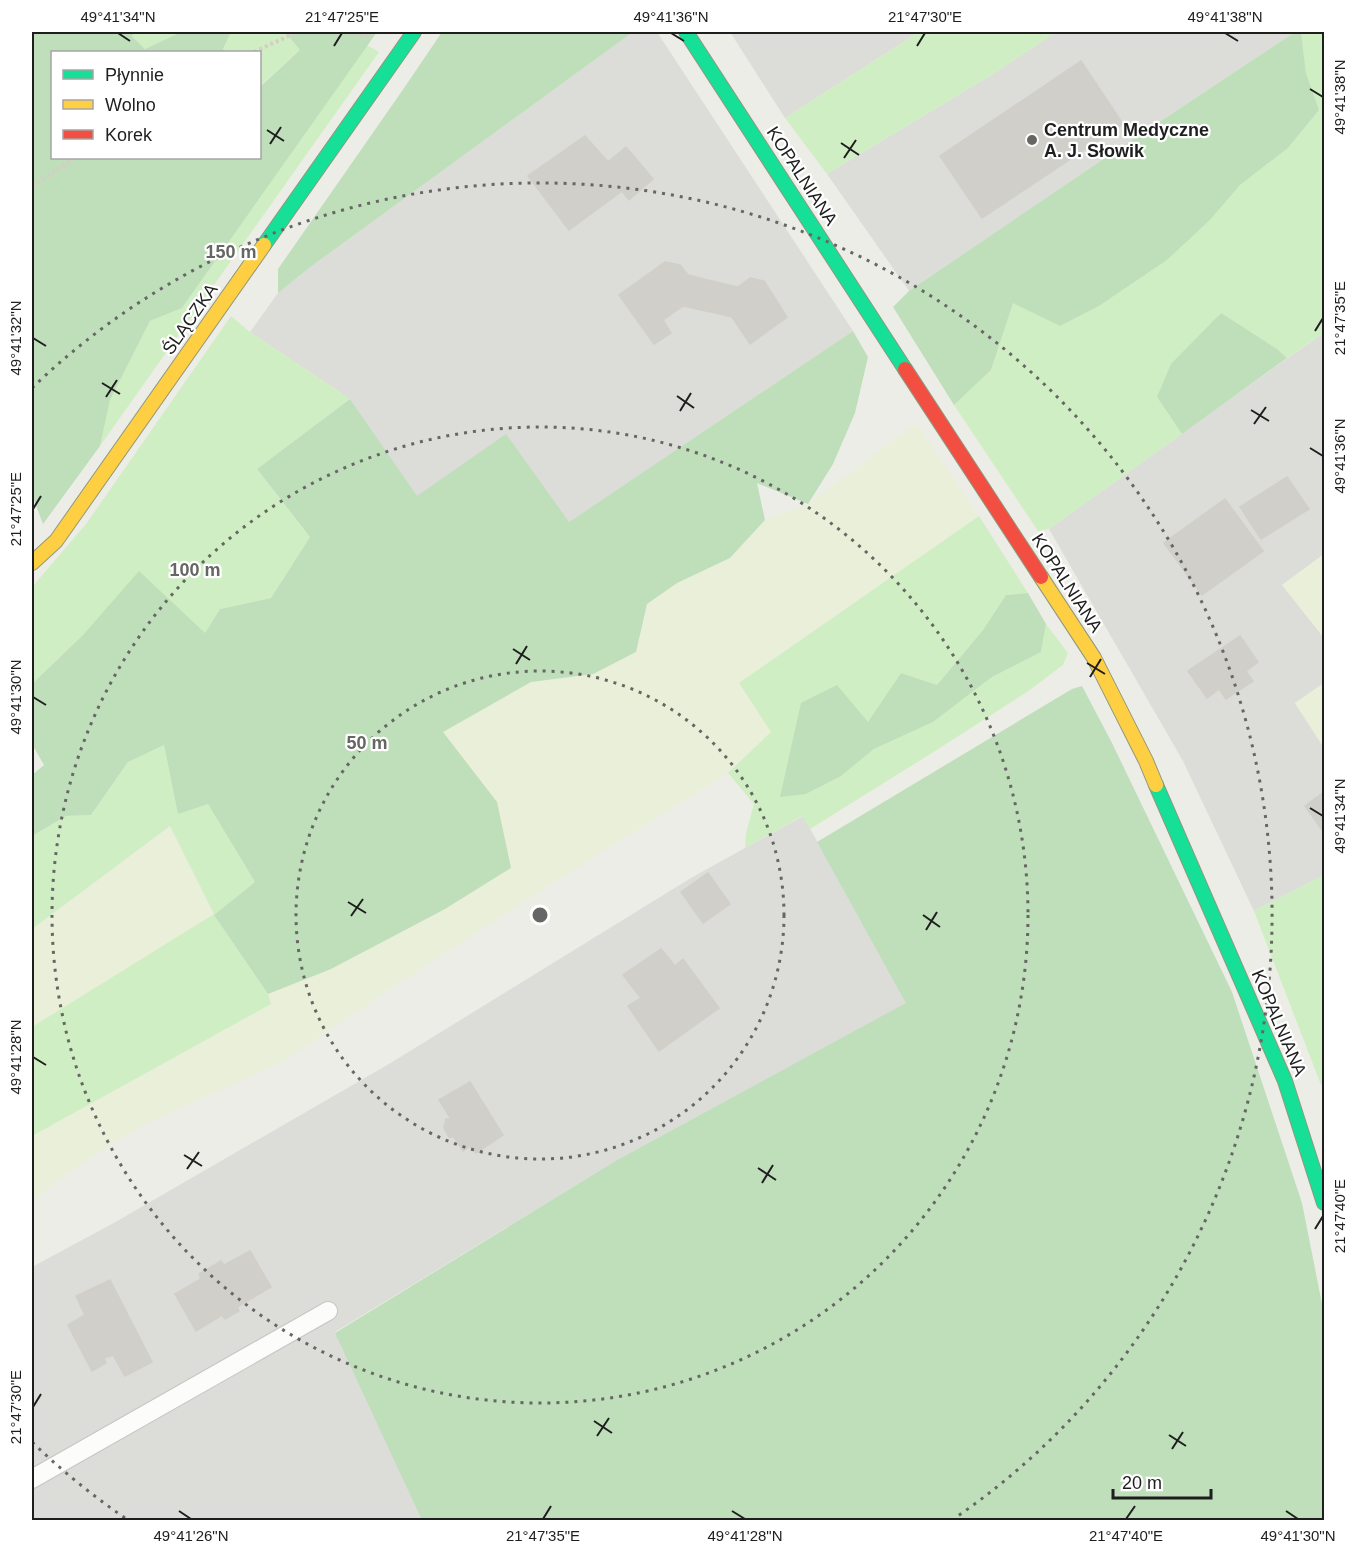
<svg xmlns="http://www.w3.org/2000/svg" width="1356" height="1552" viewBox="0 0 1356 1552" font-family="Arial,sans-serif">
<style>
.residential{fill:#dcdcd8}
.farmland{fill:#e9efd9}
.grass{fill:#d0eec3}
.forest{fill:#bfdeba}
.building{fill:#d0cfca;stroke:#d0cfc8;stroke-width:1.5}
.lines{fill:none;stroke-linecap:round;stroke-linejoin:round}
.lane-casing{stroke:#c5c5c3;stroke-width:20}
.fast-casing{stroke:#90987e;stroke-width:16}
.slow-casing{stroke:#90987e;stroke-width:16}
.jam-casing{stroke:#90987e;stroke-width:16}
.path{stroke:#d7ccc7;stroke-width:4;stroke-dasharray:3 3;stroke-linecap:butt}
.lane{stroke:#fcfcfb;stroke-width:18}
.fast{stroke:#16e098;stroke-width:14}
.slow{stroke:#ffcf43;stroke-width:14}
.jam{stroke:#f24e42;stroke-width:14}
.ticks{fill:none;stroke:#1e1e1e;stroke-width:2}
.ring{fill:none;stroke:#666664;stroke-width:3;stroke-dasharray:3 6}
.poi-dot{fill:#666664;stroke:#fff;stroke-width:2}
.labels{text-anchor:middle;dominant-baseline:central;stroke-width:4.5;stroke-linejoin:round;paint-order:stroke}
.poi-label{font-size:18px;font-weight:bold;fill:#1e1e1e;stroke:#fff;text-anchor:start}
.street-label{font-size:18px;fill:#1e1e1e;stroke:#fff}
.centre{fill:#666664;stroke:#fff;stroke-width:3}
.ring-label{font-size:18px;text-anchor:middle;font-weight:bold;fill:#666664;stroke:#fff;stroke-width:4.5;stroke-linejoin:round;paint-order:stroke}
.neatline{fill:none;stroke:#1e1e1e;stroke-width:2}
.ticks-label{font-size:15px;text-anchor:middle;fill:#1e1e1e}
</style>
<rect width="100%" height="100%" fill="#edede7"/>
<!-- residential -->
<g class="residential">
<polygon points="633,32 657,32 853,331 569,522 417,497 350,399 250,332 278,293 309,268"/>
<polygon points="730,32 919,32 785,118"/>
<polygon points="1056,32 1295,32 1099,162 909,291 827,174 993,74"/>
<polygon points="1324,333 1324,554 1282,585 1324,638 1324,683 1295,703 1324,748 1324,875 1254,911 1183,761 1049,529 1292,355"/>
<polygon points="803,816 907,1003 617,1160 335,1332 423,1520 32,1520 32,1267 112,1224 389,1064 691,878"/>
</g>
<!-- farmland -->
<g class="farmland">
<polygon points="916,424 979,516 739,683 772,732 728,773 565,875 423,967 280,1063 143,1125 68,1172 32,1202 32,1136 271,1004 268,994 331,969 445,909 457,752 443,732 531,682 593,674 636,652 647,604 677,583 730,558 765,520 808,504"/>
<polygon points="1324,554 1324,638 1282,585"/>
<polygon points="1324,683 1324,748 1295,703"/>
<polygon points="170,826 214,915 32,1027 32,929"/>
</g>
<!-- grass -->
<g class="grass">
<polygon points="134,32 181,32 145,49 131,35"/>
<polygon points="231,32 285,32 300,50 261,85 260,83 260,52 226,52 223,50"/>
<polygon points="919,32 1056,32 993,74 827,174 785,118"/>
<polygon points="1301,32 1320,32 1324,37 1324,333 1287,358 1277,349 1220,313 1157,397 1182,434 1049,529 1038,531 954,405 991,370 1013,302 1060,326 1099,306 1167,260 1210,220 1240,185 1288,148 1319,110 1306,73"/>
<polygon points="367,45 379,52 100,446 110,400 150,321 182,308"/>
<polygon points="231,316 250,332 350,399 257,469 310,537 271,598 220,609 205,633 84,634 32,684 32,587 86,524"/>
<polygon points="979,516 1028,593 1006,595 983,630 937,685 901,673 868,723 837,686 806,794 841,776 874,749 933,722 992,677 1041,652 1046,624 1068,653 1063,665 1027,692 932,753 810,829 802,816 745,848 746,833 754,804 728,773 771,732 739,683"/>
<polygon points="164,745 178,813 208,804 255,882 214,915 268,994 271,1004 32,1136 32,1027 214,914 170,826 32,929 32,836 66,816 91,815 128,762"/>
<polygon points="1324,875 1324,1082 1321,1085 1254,911"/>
</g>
<!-- forest -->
<g class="forest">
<polygon points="32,32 134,32 132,36 145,49 181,32 231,32 223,49 226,52 52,52 52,158 260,158 260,83 262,85 300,50 285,32 377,32 182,308 150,321 110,400 100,446 43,524 32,495"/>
<polygon points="442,32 633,32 309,268 278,293 278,269 402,91"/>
<polygon points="1295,32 1301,32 1306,73 1319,110 1288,148 1240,185 1210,220 1167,260 1099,306 1060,326 1013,303 991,370 954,405 893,307 909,291 1099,162"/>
<polygon points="1221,313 1277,349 1287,358 1182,434 1157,397 1171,364"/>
<polygon points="853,331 868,357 855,413 833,464 808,504 757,483 765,520 730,558 677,583 647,604 636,652 593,674 531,682 443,732 497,802 511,868 445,909 331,969 268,994 214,915 255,882 208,804 178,814 164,745 128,762 91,815 66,816 32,836 32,775 44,765 32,744 32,684 84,634 139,571 205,633 220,609 271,598 310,537 257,469 350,399 417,496 506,434 569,522"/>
<polygon points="1028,593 1046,624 1041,652 992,677 933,722 874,749 841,776 806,794 780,797 801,703 837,685 868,722 901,673 937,685 983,630 1006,595"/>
<polygon points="1082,686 1112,743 1232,992 1302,1203 1324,1314 1324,1520 422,1520 335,1333 617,1160 906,1003 817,842 1072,689"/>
</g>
<!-- building -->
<g class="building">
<polygon points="1081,61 1123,124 982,218 940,156"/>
<polygon points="585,136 608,162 626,147 653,179 629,200 622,191 569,230 528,176"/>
<polygon points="665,262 680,265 688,275 720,283 716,313 683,306 663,320 671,333 654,344 619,295"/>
<polygon points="750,278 764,281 787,317 750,344 732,317 716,313 720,283 738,287"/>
<polygon points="1287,477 1309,509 1261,539 1240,507"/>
<polygon points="1225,499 1263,551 1202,595 1164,543"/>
<polygon points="1240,636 1258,662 1246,671 1253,681 1226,699 1219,689 1207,698 1188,671"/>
<polygon points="1324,792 1324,833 1305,806"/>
<polygon points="708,873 730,904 703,923 681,892"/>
<polygon points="661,949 675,966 683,959 719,1008 659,1051 628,1006 641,998 623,975"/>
<polygon points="470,1082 503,1135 476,1153 470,1146 463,1151 454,1137 449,1137 444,1128 446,1119 451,1119 439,1100"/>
<polygon points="250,1251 271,1287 237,1307 239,1311 225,1319 222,1315 196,1331 175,1294 201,1279 199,1274 221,1261 224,1265"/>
<polygon points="110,1280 152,1362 125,1376 113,1355 104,1358 106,1363 92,1371 68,1325 85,1315 76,1296"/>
</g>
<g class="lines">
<!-- lane casing -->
<g class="lane-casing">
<polyline id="lane" points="32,1479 328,1311"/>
</g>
<!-- fast casing -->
<g class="fast-casing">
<g id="fast">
<polyline points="686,32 905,369"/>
<polyline points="264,245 414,32"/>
<polyline points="1156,785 1285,1081 1324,1203"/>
</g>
</g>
<!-- slow casing -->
<g class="slow-casing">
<g id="slow">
<polyline points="32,563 56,541 264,245"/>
<polyline points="1041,577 1094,658 1146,761 1156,785"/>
</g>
</g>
<!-- jam casing -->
<g class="jam-casing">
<polyline id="jam" points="905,369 1041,577"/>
</g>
<!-- path -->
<g class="path">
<polyline points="348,32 371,37"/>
<polyline points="254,52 297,32"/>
<polyline points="32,186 75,158"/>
</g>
<!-- lane -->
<use href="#lane" class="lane"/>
<!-- fast -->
<use href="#fast" class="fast"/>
<!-- slow -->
<use href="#slow" class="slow"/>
<!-- jam -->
<use href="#jam" class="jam"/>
</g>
<!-- ticks -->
<path class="ticks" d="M118 33 130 41M671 33 684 41M1225 33 1238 41M334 46 342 33M917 46 925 33M1310 89 1323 97M267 130 284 141M841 143 859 155M270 144 281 127M844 158 856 140M1315 331 1323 318M33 338 46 346M102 383 120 394M677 396 694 408M106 397 117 380M1251 410 1269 421M680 411 691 393M1254 424 1266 407M1310 448 1323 456M33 509 41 496M513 649 530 660M1087 663 1105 674M516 664 527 646M1090 677 1101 659M33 697 46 705M1310 808 1323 816M348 902 366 913M923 915 940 927M351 916 363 899M926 930 937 912M33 1057 46 1065M184 1155 202 1166M758 1168 776 1180M187 1169 199 1152M762 1183 773 1165M1315 1229 1323 1216M33 1407 41 1394M594 1421 612 1433M1169 1435 1186 1446M597 1436 609 1418M1172 1449 1183 1432M179 1511 191 1519M732 1511 745 1519M1286 1511 1298 1519M543 1519 551 1506M1126 1519 1135 1506"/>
<!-- distance rings -->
<g class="ring">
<circle cx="540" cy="915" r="244"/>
<circle cx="540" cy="915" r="488"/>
<path d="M125 1518A732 732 0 0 1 32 1442M32 388A732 732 0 1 1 955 1518"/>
</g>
<!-- markers -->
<circle class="poi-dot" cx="1032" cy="140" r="6"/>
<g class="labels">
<!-- poi labels -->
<g class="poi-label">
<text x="1044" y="130">Centrum Medyczne<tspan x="1044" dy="21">A. J. Słowik</tspan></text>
</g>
<!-- street labels -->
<g class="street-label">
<text transform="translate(802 176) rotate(57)">KOPALNIANA</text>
<text transform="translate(190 319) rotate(-55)">ŚLĄCZKA</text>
<text transform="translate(1067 583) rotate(57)">KOPALNIANA</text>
<text transform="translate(1279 1023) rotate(67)">KOPALNIANA</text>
</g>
</g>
<circle cx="540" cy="915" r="9" class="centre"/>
<g class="ring-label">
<text x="231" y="258">150 m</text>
<text x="195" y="576">100 m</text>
<text x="367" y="749">50 m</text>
</g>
<!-- border -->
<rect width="1356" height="1552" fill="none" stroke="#ffffff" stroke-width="66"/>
<!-- legend -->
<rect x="51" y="51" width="210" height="108" fill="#ffffff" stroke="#a5a5a5" stroke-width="1.5"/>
<rect x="63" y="70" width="30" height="9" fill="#16e098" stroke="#a5a5a5" stroke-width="1.5"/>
<text x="105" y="81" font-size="18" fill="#1e1e1e">Płynnie</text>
<rect x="63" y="100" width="30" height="9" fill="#ffcf43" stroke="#a5a5a5" stroke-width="1.5"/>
<text x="105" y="111" font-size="18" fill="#1e1e1e">Wolno</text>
<rect x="63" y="130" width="30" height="9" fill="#f24e42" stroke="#a5a5a5" stroke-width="1.5"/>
<text x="105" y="141" font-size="18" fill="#1e1e1e">Korek</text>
<!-- scale -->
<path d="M1113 1489v9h98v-9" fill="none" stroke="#1e1e1e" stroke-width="3"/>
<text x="1122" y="1489" font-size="18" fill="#1e1e1e" stroke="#ffffff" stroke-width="4.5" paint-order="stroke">20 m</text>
<rect x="33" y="33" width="1290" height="1486" class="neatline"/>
<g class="ticks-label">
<text x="118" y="22">49°41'34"N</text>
<text x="342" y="22">21°47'25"E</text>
<text x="671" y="22">49°41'36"N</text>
<text x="925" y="22">21°47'30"E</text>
<text x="1225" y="22">49°41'38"N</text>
<text transform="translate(1340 97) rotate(-90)" y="5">49°41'38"N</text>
<text transform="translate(1340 318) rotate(-90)" y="5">21°47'35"E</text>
<text transform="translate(16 338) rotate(-90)" y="5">49°41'32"N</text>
<text transform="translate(1340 456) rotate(-90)" y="5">49°41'36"N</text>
<text transform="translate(16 509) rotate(-90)" y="5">21°47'25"E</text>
<text transform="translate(16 697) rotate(-90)" y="5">49°41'30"N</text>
<text transform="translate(1340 816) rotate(-90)" y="5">49°41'34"N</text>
<text transform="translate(16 1057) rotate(-90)" y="5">49°41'28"N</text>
<text transform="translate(1340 1216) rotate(-90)" y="5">21°47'40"E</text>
<text transform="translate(16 1407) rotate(-90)" y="5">21°47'30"E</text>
<text x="191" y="1541">49°41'26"N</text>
<text x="543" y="1541">21°47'35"E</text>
<text x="745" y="1541">49°41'28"N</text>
<text x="1126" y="1541">21°47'40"E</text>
<text x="1298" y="1541">49°41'30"N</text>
</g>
</svg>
